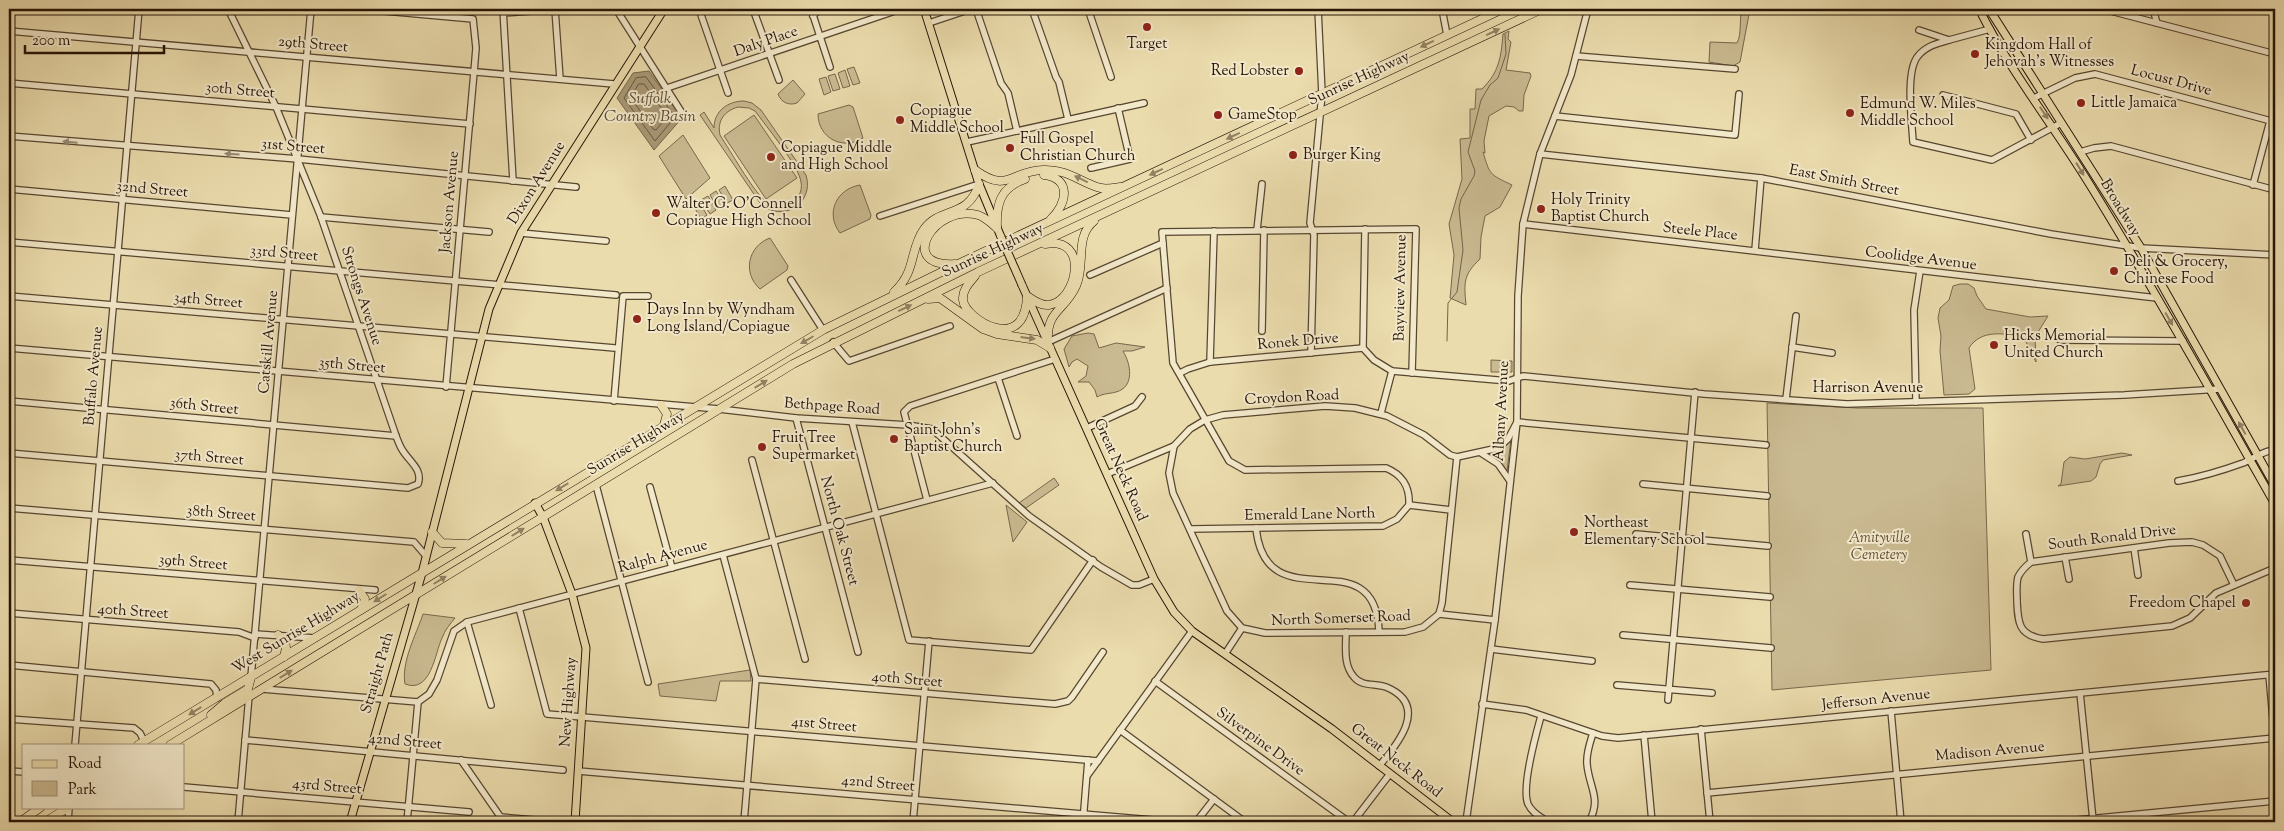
<svg xmlns="http://www.w3.org/2000/svg" width="2284" height="831" viewBox="0 0 2284 831" font-family="'Sorts Mill Goudy',serif">
<style>
.green{fill:#caba91;stroke:#78674c;fill-rule:evenodd}
.water{fill:#a89875;stroke:#746349}
.lines{fill:none;stroke-linecap:round;stroke-linejoin:round}
.shore{stroke:#67563e;stroke-width:1}
.stream{stroke:#746349;stroke-width:1}
.minor-casing{stroke:#574630;stroke-width:8}
.major-casing{stroke:#261407;stroke-width:9}
.highway-casing{stroke:#261407;stroke-width:9}
.minor{stroke:#f2e8ca;stroke-width:5.5}
.major{stroke:#ebdcad;stroke-width:7}
.highway{stroke:#ebdcad;stroke-width:8}
.major-bridge-casing{stroke:#261407;stroke-width:9;stroke-linecap:butt}
.major-bridge{stroke:#ebdcad;stroke-width:7}
.oneway{fill:#928262}
.oneway2{fill:#968972}
.poi-dot{fill:#8f2418;stroke:#f2e8ca;stroke-width:2}
.labels{text-anchor:middle;dominant-baseline:central;stroke-width:4;stroke-linejoin:round;paint-order:stroke}
.street-label{font-size:15px;fill:#261407;stroke:#f2e8ca}
.poi-label{font-size:15px;fill:#261407;stroke:#f2e8ca;text-anchor:start}
.park-label{font-size:15px;font-style:italic;fill:#5f4e37;stroke:#f2e8ca}
.water-label{font-size:16px;font-style:italic;fill:#5a4933;stroke:#f2e8ca}
</style>
<rect width="100%" height="100%" fill="#ebdcad"/>
<filter id="stains"><feTurbulence type="fractalNoise" baseFrequency=".004" numOctaves="4"/><feColorMatrix values="0 0 0 0 .2 0 0 0 0 .09 0 0 0 0 .02 0 0 0 .5 -.17"/></filter>
<radialGradient id="worn" r=".72"><stop offset=".6" stop-color="#630" stop-opacity="0"/><stop offset="1" stop-color="#630" stop-opacity=".3"/></radialGradient>
<!-- green -->
<g class="green">
<path d="M1742 9H1750L1740 62 1733 66 1709 62 1710 42 1737 43C1742 34 1739 19 1742 9Z"/>
<path d="M1509 31 1508 39 1511 42 1506 70 1530 73 1531 76 1524 95 1523 111H1519L1514 107 1506 106 1489 116 1484 141 1485 153 1483 152C1490 175 1489 174 1512 185L1500 207 1485 216 1481 237 1480 259C1463 275 1464 283 1466 305L1450 298 1454 255 1449 224 1462 179 1460 139 1470 138V109H1475L1476 89H1482C1499 72 1501 58 1503 34Z"/>
<polygon points="854,67 860,83 853,85 847,69"/>
<polygon points="845,70 850,86 843,88 838,73"/>
<polygon points="835,74 840,89 833,91 828,76"/>
<polygon points="826,77 831,92 824,95 819,79"/>
<path d="M793 80 805 94 797 103C788 106 781 102 778 94Z"/>
<path d="M744 101 752 103 761 110 806 175C815 204 781 224 760 203L700 115 704 112 714 128C714 111 728 101 744 101ZM738 107 749 108 755 111C766 126 799 166 801 182 805 201 780 215 765 201 752 189 731 152 720 135 717 121 724 111 738 107Z"/>
<path d="M849 105 853 107 863 138C843 151 818 138 818 114Z"/>
<polygon points="754,115 797,178 766,199 724,136"/>
<polygon points="683,135 710,178 686,199 659,156"/>
<path d="M860 185 871 215 870 219 840 233C825 214 836 189 860 185Z"/>
<polygon points="725,186 733,200 727,203 719,190"/>
<polygon points="716,191 725,205 718,209 710,195"/>
<polygon points="708,196 716,210 710,214 701,200"/>
<polygon points="699,202 707,215 701,219 693,205"/>
<path d="M770 238 788 266 787 270 760 289C742 273 748 246 770 238Z"/>
<path d="M1960 284H1968L1974 288 1977 296 1986 309 2030 317 2048 316 2035 337 2036 362 2024 338C2005 333 1981 329 1969 348L1975 389 1969 394 1944 395 1940 351 1941 336 1938 318 1940 308 1949 300 1953 286Z"/>
<path d="M1088 333 1094 334 1099 348 1116 343 1145 347 1132 351H1123C1131 364 1135 387 1116 392 1109 394 1104 393 1097 397L1095 390 1089 382H1078L1086 376 1088 366 1077 359 1072 362 1069 367 1064 349 1072 336Z"/>
<polygon points="1491,360 1512,361 1512,372 1491,372"/>
<polygon points="1767,403 1857,408 1983,408 1991,670 1772,690"/>
<polygon points="1511,439 1507,471 1499,461 1488,454 1499,450"/>
<polygon points="2122,453 2132,455 2103,460 2100,464 2096,477 2091,481 2058,486 2061,484 2064,462 2070,457 2085,459"/>
<polygon points="1054,478 1059,485 1026,508 1019,503"/>
<polygon points="1006,505 1027,522 1013,542"/>
<path d="M423 614 455 618C450 624 445 630 442 638 435 653 431 694 405 684 401 662 416 635 423 614Z"/>
<polygon points="750,670 751,681 720,681 716,701 660,696 658,684"/>
</g>
<!-- water -->
<polygon class="water" points="649,71 682,118 654,150 617,98 633,73"/>
<g class="lines">
<!-- shore -->
<g class="shore">
<polygon points="646,77 675,117 655,141 624,98 636,78"/>
<polygon points="639,84 644,84 667,116 656,130 653,129 631,98"/>
</g>
<!-- stream -->
<polyline class="stream" points="1447,341 1448,303 1457,292 1463,250 1459,208 1461,199 1474,176 1475,171 1468,152 1481,100 1490,85 1498,78 1506,54 1505,34"/>
<!-- minor casing -->
<g class="minor-casing">
<g id="minor">
<polyline points="362,9 473,19 476,48 474,72 446,387"/>
<polyline points="503,9 513,181"/>
<polyline points="555,9 560,79"/>
<polyline points="616,9 682,113"/>
<polyline points="699,9 728,93"/>
<polyline points="753,9 779,80"/>
<polyline points="811,9 830,67"/>
<polyline points="976,9 1001,83 1008,93 1017,131"/>
<polyline points="1032,9 1056,77 1059,82 1068,119"/>
<polyline points="1088,9 1111,77"/>
<polyline points="1442,9 1447,35"/>
<polyline points="2103,9 2275,54"/>
<polyline points="2153,9 2157,23"/>
<polyline points="503,13 558,9"/>
<polyline points="813,16 819,9"/>
<polyline points="929,23 971,9"/>
<polyline points="1919,30 1949,40 1990,29"/>
<polyline points="9,31 614,84"/>
<path d="M1949 40C1938 43 1926 46 1918 56 1905 71 1912 122 1913 142L1992 160 2061 123"/>
<polyline points="1576,56 1735,69"/>
<polyline points="9,83 470,124"/>
<polyline points="667,88 901,9"/>
<polyline points="1943,95 2016,114 2031,140"/>
<polyline points="2034,98 2075,78 2095,74 2275,122"/>
<polyline points="1555,116 1735,135 1739,94"/>
<polyline points="9,136 298,159 576,187"/>
<polyline points="967,142 1144,103"/>
<polyline points="2080,152 2094,148 2111,146 2275,190"/>
<polyline points="1540,154 1761,178 2051,234 2141,248 2275,255"/>
<polyline points="1091,168 1130,159 1118,108"/>
<polyline points="2253,185 2270,121"/>
<polyline points="9,189 292,215"/>
<polyline points="880,216 979,184"/>
<polyline points="321,217 489,232"/>
<polyline points="1523,224 2157,298"/>
<polyline points="1257,230 1262,184"/>
<polyline points="521,233 606,241"/>
<polyline points="9,242 616,295"/>
<polyline points="1755,250 1761,178"/>
<polyline points="1090,275 1163,243"/>
<polyline points="791,280 823,330"/>
<polyline points="9,296 615,348"/>
<polyline points="1262,331 1264,230"/>
<polyline points="2060,340 2183,341"/>
<polyline points="833,342 849,361 950,326"/>
<polyline points="1048,342 1167,288"/>
<polyline points="1792,347 1832,353"/>
<polyline points="9,348 719,409 796,418 908,425 932,429 1029,516 1101,567 1132,585 1139,585 1154,579"/>
<polyline points="1363,348 1365,229"/>
<polyline points="1311,353 1314,235 1310,223 1322,94 1318,9"/>
<polyline points="1210,362 1214,231"/>
<polyline points="1180,373 1188,369 1210,362 1363,348 1374,360 1392,371 1509,381 1523,376 1704,394 1847,404 2124,395 2220,389"/>
<polyline points="998,378 1017,436"/>
<polyline points="1786,399 1796,316"/>
<polyline points="9,401 396,436"/>
<polyline points="614,401 623,296 648,296"/>
<polyline points="1916,402 1914,310 1920,271"/>
<polyline points="1381,413 1392,371"/>
<polyline points="796,418 858,652"/>
<polyline points="852,422 909,640 1031,650 1093,560"/>
<polyline points="1087,428 1135,406 1142,397"/>
<polyline points="1174,446 1169,473 1173,493 1227,611 1242,628 1265,633 1405,632 1423,627 1439,614 1495,620"/>
<path d="M9 453 408 488 418 484C423 470 410 462 403 451 400 447 398 441 396 436L321 217 276 107 228 9"/>
<polyline points="1481,453 1498,464 1510,481"/>
<polyline points="752,460 805,659"/>
<polyline points="1107,474 1174,446 1190,429 1205,420 1223,415 1325,406 1355,408 1387,416 1424,435 1450,455 1457,457 1498,448 1508,439 1517,422 1766,445"/>
<path d="M2178 481C2201 477 2221 471 2243 463 2253 459 2264 450 2275 450"/>
<polyline points="1643,484 1767,496"/>
<polyline points="596,485 648,682"/>
<polyline points="650,487 672,568"/>
<polyline points="927,500 904,412 910,406 1055,359"/>
<path d="M1409 505C1410 487 1403 475 1386 468L1245 470 1229 461 1173 363 1162 232 1416 229 1412 373"/>
<polyline points="9,508 414,542 426,556"/>
<path d="M1256 528C1266 625 1375 535 1379 631"/>
<polyline points="1190,529 1383,526 1397,519 1409,505 1451,510"/>
<polyline points="1636,534 1768,546"/>
<polyline points="2026,534 2031,562"/>
<polyline points="2134,548 2138,575"/>
<polyline points="723,555 756,679 744,822"/>
<polyline points="2065,557 2069,579"/>
<polyline points="9,560 375,590"/>
<path d="M2031 562C2026 566 2021 571 2018 577 2016 585 2017 593 2017 601 2018 622 2018 635 2043 639L2172 626 2190 618 2216 593 2275 568"/>
<polyline points="2031,562 2169,543 2192,542 2203,545 2220,556 2234,585"/>
<polyline points="1630,585 1770,597"/>
<polyline points="519,608 547,714 1098,761"/>
<polyline points="9,613 239,632 255,638"/>
<polyline points="1439,614 1442,603 1457,457"/>
<polyline points="467,622 491,705"/>
<path d="M1346 632C1346 647 1343 665 1354 677 1362 687 1375 683 1386 687 1430 705 1398 744 1379 766"/>
<polyline points="255,634 315,638"/>
<polyline points="1623,635 1771,648"/>
<polyline points="1491,649 1592,661"/>
<polyline points="1225,654 1242,628"/>
<polyline points="9,665 211,684 216,690 217,698"/>
<polyline points="2269,675 2275,742"/>
<polyline points="251,677 311,9"/>
<polyline points="756,679 1055,704 1068,701 1072,697 1103,652"/>
<polyline points="1155,681 1349,822"/>
<polyline points="1617,685 1712,693"/>
<polyline points="262,689 418,702 429,694 437,680 454,631 467,622 993,483"/>
<polyline points="2080,693 2093,820"/>
<polyline points="1668,700 1695,392"/>
<polyline points="1482,704 1526,710 1602,736 1618,738 2275,674"/>
<polyline points="1891,711 1901,822"/>
<path d="M1541 716C1536 734 1521 787 1528 804 1532 813 1541 817 1548 822"/>
<polyline points="9,719 134,728 140,733 144,741"/>
<polyline points="1701,729 1710,822"/>
<polyline points="1120,730 1245,822"/>
<polyline points="1644,735 1652,822"/>
<polyline points="245,740 563,770"/>
<polyline points="75,745 139,9"/>
<polyline points="461,760 504,822"/>
<polyline points="9,771 24,772"/>
<polyline points="578,771 1176,822"/>
<polyline points="1087,776 1192,631"/>
<polyline points="184,787 469,812"/>
<polyline points="1707,793 2275,738"/>
<polyline points="500,817 560,822"/>
<polyline points="68,822 69,807"/>
<polyline points="238,822 249,696"/>
<polyline points="407,822 418,702"/>
<polyline points="913,822 929,641"/>
<polyline points="1083,822 1088,760"/>
<polyline points="1196,822 1214,799"/>
<polyline points="1353,822 1389,775"/>
<polyline points="1466,822 1495,620 1517,422 1518,296 1523,224 1540,154 1571,75 1588,9"/>
<path d="M1589 822C1602 798 1589 788 1587 764 1586 753 1590 743 1593 733"/>
<polyline points="2056,822 2275,801"/>
</g>
</g>
<!-- major casing -->
<g class="major-casing">
<g id="major">
<polyline points="924,9 979,184 1001,237"/>
<path d="M1979 9C2010 71 2054 126 2090 185 2155 290 2214 397 2275 504"/>
<polyline points="1989,9 2141,248 2275,486"/>
<polyline points="1022,285 1154,579 1174,612 1192,631 1332,729 1453,822"/>
<polyline points="535,503 543,517 572,594 586,648 575,822"/>
<polyline points="350,822 422,573 489,309 521,233 664,9"/>
</g>
</g>
<!-- highway casing -->
<g class="highway-casing">
<g id="highway">
<path d="M975 170C1008 194 1010 171 1043 170 1066 169 1077 180 1097 187 1104 190 1113 188 1120 187"/>
<path d="M1044 175C1072 178 1067 204 1051 219"/>
<path d="M997 228C996 204 1000 188 1025 179"/>
<path d="M955 264C896 268 934 203 978 215 985 217 992 224 997 228"/>
<path d="M975 276C970 282 962 290 963 300 965 319 1025 356 1027 296 1033 300 1041 306 1049 305 1078 301 1090 235 1045 244"/>
<path d="M894 292C917 271 909 250 924 229 941 206 968 219 979 184"/>
<polyline points="928,299 940,298 983,329 997,334 1037,340 1050,348"/>
<path d="M1048 342C1046 310 1065 311 1076 286 1086 265 1074 237 1094 221"/>
<polyline points="661,405 667,414 664,425"/>
<polyline points="432,532 442,543 466,544"/>
<polyline points="359,590 365,599 361,610"/>
<polyline points="278,635 285,640 286,648 284,657"/>
<polyline points="211,715 225,703 248,689 251,677"/>
<polyline points="138,745 823,330 960,263 1503,9"/>
<polyline points="170,745 793,364 978,272 1542,9"/>
<polyline points="20,822 41,807"/>
<polyline points="45,822 69,807"/>
</g>
</g>
<!-- minor -->
<use href="#minor" class="minor"/>
<!-- major -->
<use href="#major" class="major"/>
<!-- highway -->
<use href="#highway" class="highway"/>
<!-- major-bridge casing -->
<g class="major-bridge-casing">
<polyline id="major-bridge" points="1001,237 1022,285"/>
</g>
<!-- major-bridge -->
<use href="#major-bridge" class="major-bridge"/>
</g>
<!-- one-way arrows -->
<defs><path id="oneway-solid" d="M-6-.8H1V-3.2L6.5 0L1 3.2V.8H-6Z" transform="scale(1.25)"/></defs>
<g class="oneway">
<use href="#oneway-solid" transform="translate(1493 32) rotate(-25)"/>
<use href="#oneway-solid" transform="translate(1427 44) rotate(155)"/>
<use href="#oneway-solid" transform="translate(2044 113) rotate(56)"/>
<use href="#oneway-solid" transform="translate(1233 136) rotate(155)"/>
<use href="#oneway-solid" transform="translate(2080 169) rotate(58)"/>
<use href="#oneway-solid" transform="translate(1156 172) rotate(155)"/>
<use href="#oneway-solid" transform="translate(1081 179) rotate(-154)"/>
<use href="#oneway-solid" transform="translate(905 308) rotate(-25)"/>
<use href="#oneway-solid" transform="translate(2169 319) rotate(60)"/>
<use href="#oneway-solid" transform="translate(1028 338) rotate(7)"/>
<use href="#oneway-solid" transform="translate(807 340) rotate(150)"/>
<use href="#oneway-solid" transform="translate(761 384) rotate(-31)"/>
<use href="#oneway-solid" transform="translate(2242 428) rotate(-119)"/>
<use href="#oneway-solid" transform="translate(562 487) rotate(149)"/>
<use href="#oneway-solid" transform="translate(518 532) rotate(-32)"/>
<use href="#oneway-solid" transform="translate(440 580) rotate(-32)"/>
<use href="#oneway-solid" transform="translate(380 598) rotate(148)"/>
<use href="#oneway-solid" transform="translate(286 674) rotate(-31)"/>
<use href="#oneway-solid" transform="translate(195 711) rotate(148)"/>
</g>
<g class="oneway2">
<use href="#oneway-solid" transform="translate(70 142) rotate(-175)"/>
<use href="#oneway-solid" transform="translate(232 154) rotate(-176)"/>
</g>
<!-- markers -->
<g class="poi-dot">
<circle cx="1147" cy="27" r="5"/>
<circle cx="1975" cy="54" r="5"/>
<circle cx="1299" cy="71" r="5"/>
<circle cx="2081" cy="103" r="5"/>
<circle cx="1850" cy="113" r="5"/>
<circle cx="1218" cy="115" r="5"/>
<circle cx="900" cy="120" r="5"/>
<circle cx="1010" cy="148" r="5"/>
<circle cx="1293" cy="155" r="5"/>
<circle cx="771" cy="157" r="5"/>
<circle cx="1541" cy="209" r="5"/>
<circle cx="656" cy="213" r="5"/>
<circle cx="2114" cy="271" r="5"/>
<circle cx="637" cy="319" r="5"/>
<circle cx="1994" cy="345" r="5"/>
<circle cx="894" cy="439" r="5"/>
<circle cx="762" cy="447" r="5"/>
<circle cx="1574" cy="532" r="5"/>
<circle cx="2246" cy="603" r="5"/>
</g>
<g class="labels">
<!-- street labels -->
<g class="street-label">
<text transform="translate(766 42) rotate(-19)">Daly Place</text>
<text transform="translate(313 45) rotate(5)">29th Street</text>
<text transform="translate(1359 79) rotate(-25)">Sunrise Highway</text>
<text transform="translate(2171 81) rotate(15)">Locust Drive</text>
<text transform="translate(240 91) rotate(5)">30th Street</text>
<text transform="translate(293 147) rotate(5)">31st Street</text>
<text transform="translate(1844 181) rotate(11)">East Smith Street</text>
<text transform="translate(537 183) rotate(-58)">Dixon Avenue</text>
<text transform="translate(152 190) rotate(5)">32nd Street</text>
<text transform="translate(450 202) rotate(-85)">Jackson Avenue</text>
<text transform="translate(2120 208) rotate(59)">Broadway</text>
<text transform="translate(1700 232) rotate(6)">Steele Place</text>
<text transform="translate(993 251) rotate(-25)">Sunrise Highway</text>
<text transform="translate(284 254) rotate(5)">33rd Street</text>
<text transform="translate(1921 259) rotate(7)">Coolidge Avenue</text>
<text transform="translate(1401 288) rotate(-89)">Bayview Avenue</text>
<text transform="translate(361 296) rotate(72)">Strongs Avenue</text>
<text transform="translate(208 301) rotate(5)">34th Street</text>
<text transform="translate(269 342) rotate(-85)">Catskill Avenue</text>
<text transform="translate(1298 342) rotate(-5)">Ronek Drive</text>
<text transform="translate(352 366) rotate(5)">35th Street</text>
<text transform="translate(94 376) rotate(-85)">Buffalo Avenue</text>
<text x="1868" y="388">Harrison Avenue</text>
<text transform="translate(1292 398) rotate(-3)">Croydon Road</text>
<text transform="translate(204 407) rotate(6)">36th Street</text>
<text transform="translate(832 407) rotate(4)">Bethpage Road</text>
<text transform="translate(1502 411) rotate(-87)">Albany Avenue</text>
<text transform="translate(636 444) rotate(-31)">Sunrise Highway</text>
<text transform="translate(209 458) rotate(5)">37th Street</text>
<text transform="translate(1120 470) rotate(66)">Great Neck Road</text>
<text transform="translate(221 514) rotate(5)">38th Street</text>
<text transform="translate(1310 515) rotate(-1)">Emerald Lane North</text>
<text transform="translate(839 531) rotate(75)">North Oak Street</text>
<text transform="translate(2112 538) rotate(-7)">South Ronald Drive</text>
<text transform="translate(663 557) rotate(-15)">Ralph Avenue</text>
<text transform="translate(193 563) rotate(5)">39th Street</text>
<text transform="translate(133 612) rotate(4)">40th Street</text>
<text transform="translate(1341 619) rotate(-2)">North Somerset Road</text>
<text transform="translate(296 633) rotate(-31)">West Sunrise Highway</text>
<text transform="translate(378 673) rotate(-74)">Straight Path</text>
<text transform="translate(907 680) rotate(5)">40th Street</text>
<text transform="translate(1876 700) rotate(-6)">Jefferson Avenue</text>
<text transform="translate(569 702) rotate(-86)">New Highway</text>
<text transform="translate(824 725) rotate(5)">41st Street</text>
<text transform="translate(405 742) rotate(5)">42nd Street</text>
<text transform="translate(1260 742) rotate(36)">Silverpine Drive</text>
<text transform="translate(1990 752) rotate(-5)">Madison Avenue</text>
<text transform="translate(1396 761) rotate(38)">Great Neck Road</text>
<text transform="translate(878 784) rotate(5)">42nd Street</text>
<text transform="translate(327 787) rotate(5)">43rd Street</text>
</g>
<!-- poi labels -->
<g class="poi-label">
<text x="1147" y="44" text-anchor="middle">Target</text>
<text x="1985" y="45">Kingdom Hall of<tspan x="1985" dy="17">Jehovah’s Witnesses</tspan></text>
<text x="1289" y="71" text-anchor="end">Red Lobster</text>
<text x="2091" y="103">Little Jamaica</text>
<text x="1860" y="104">Edmund W. Miles<tspan x="1860" dy="17">Middle School</tspan></text>
<text x="910" y="111">Copiague<tspan x="910" dy="17">Middle School</tspan></text>
<text x="1228" y="115">GameStop</text>
<text x="1020" y="139">Full Gospel<tspan x="1020" dy="17">Christian Church</tspan></text>
<text x="781" y="148">Copiague Middle<tspan x="781" dy="17">and High School</tspan></text>
<text x="1303" y="155">Burger King</text>
<text x="1551" y="200">Holy Trinity<tspan x="1551" dy="17">Baptist Church</tspan></text>
<text x="666" y="204">Walter G. O'Connell<tspan x="666" dy="17">Copiague High School</tspan></text>
<text x="2124" y="262">Deli &amp; Grocery,<tspan x="2124" dy="17">Chinese Food</tspan></text>
<text x="647" y="310">Days Inn by Wyndham<tspan x="647" dy="17">Long Island/Copiague</tspan></text>
<text x="2004" y="336">Hicks Memorial<tspan x="2004" dy="17">United Church</tspan></text>
<text x="904" y="430">Saint John's<tspan x="904" dy="17">Baptist Church</tspan></text>
<text x="772" y="438">Fruit Tree<tspan x="772" dy="17">Supermarket</tspan></text>
<text x="1584" y="523">Northeast<tspan x="1584" dy="17">Elementary School</tspan></text>
<text x="2236" y="603" text-anchor="end">Freedom Chapel</text>
</g>
<!-- park labels -->
<g class="park-label">
<text x="1879" y="538">Amityville<tspan x="1879" dy="17">Cemetery</tspan></text>
</g>
<!-- water labels -->
<g class="water-label">
<text x="650" y="99">Suffolk<tspan x="650" dy="18">Country Basin</tspan></text>
</g>
</g>
<!-- margin -->
<rect width="2284" height="831" fill="none" stroke="#ebdcad" stroke-width="30"/>
<rect x="10" y="10" width="2264" height="811" fill="none" stroke="#261407" stroke-width="2.5"/>
<rect x="15" y="15" width="2254" height="801" fill="none" stroke="#261407"/>
<!-- legend -->
<rect x="22" y="744" width="162" height="65" fill="#f2e8ca" stroke="#a0937c"/>
<rect x="32" y="760" width="25" height="8" fill="#ebdcad" stroke="#a0937c"/>
<text x="68" y="768" font-size="15" fill="#261407">Road</text>
<rect x="32" y="781" width="25" height="15" fill="#caba91" stroke="#a0937c"/>
<text x="68" y="794" font-size="15" fill="#261407">Park</text>
<!-- scale -->
<path d="M25 45v8h139v-8" fill="none" stroke="#261407" stroke-width="2.5"/>
<text x="32" y="45" font-size="15" fill="#261407" stroke="#f2e8ca" stroke-width="4" paint-order="stroke">200 m</text>
<rect width="100%" height="100%" filter="url(#stains)"/>
<rect width="100%" height="100%" fill="url(#worn)"/>
</svg>
